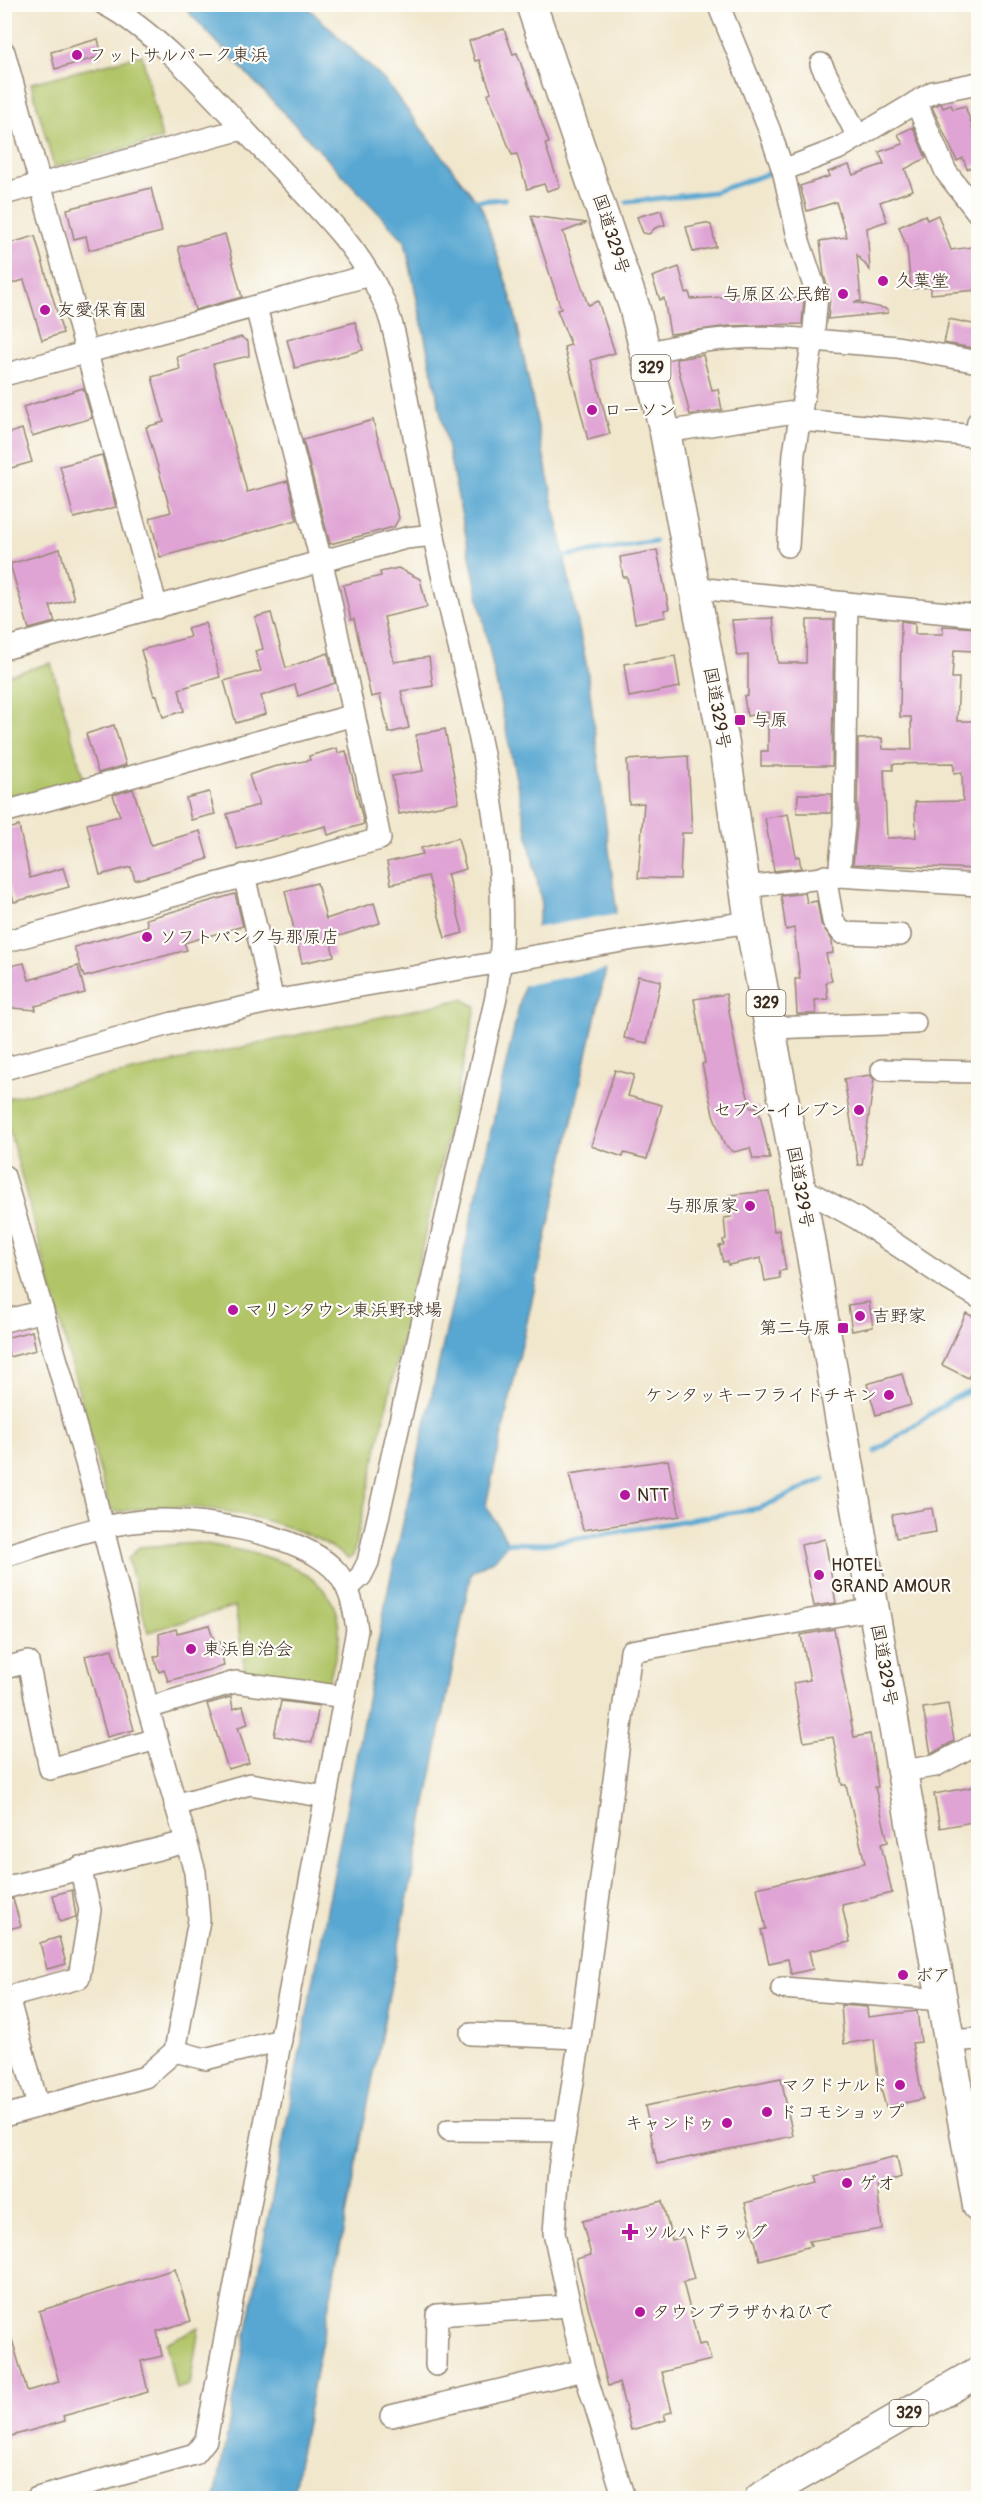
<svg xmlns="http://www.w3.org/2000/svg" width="983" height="2503" viewBox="0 0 983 2503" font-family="Pangolin,'Klee One',sans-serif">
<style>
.green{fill:#b1c568;stroke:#767843;stroke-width:1.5}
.water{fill:#58a7d2;stroke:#4a6878;stroke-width:1.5}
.pier{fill:#f1e7cd}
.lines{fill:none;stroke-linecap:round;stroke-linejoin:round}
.stream{stroke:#58a7d2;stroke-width:5}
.building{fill:#dfa3d4;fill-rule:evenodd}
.minor-casing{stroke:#968876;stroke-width:24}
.highway-casing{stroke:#968876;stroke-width:33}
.minor{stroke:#fff;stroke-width:21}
.highway{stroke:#fff;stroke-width:30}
.poi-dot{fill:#b5179e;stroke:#fdfcf7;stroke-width:2}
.labels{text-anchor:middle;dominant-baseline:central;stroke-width:4.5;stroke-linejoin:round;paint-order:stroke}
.shield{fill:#fdfcf7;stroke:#75695f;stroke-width:1.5}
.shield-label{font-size:16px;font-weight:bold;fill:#3b2a1e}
.poi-label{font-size:18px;fill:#3b2a1e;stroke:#fdfcf7;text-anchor:start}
.street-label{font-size:18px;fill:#3b2a1e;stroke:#fdfcf7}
</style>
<rect width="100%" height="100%" fill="#fdfcf7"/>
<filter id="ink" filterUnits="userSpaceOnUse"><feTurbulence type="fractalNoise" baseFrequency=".0167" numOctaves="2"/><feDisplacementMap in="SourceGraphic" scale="12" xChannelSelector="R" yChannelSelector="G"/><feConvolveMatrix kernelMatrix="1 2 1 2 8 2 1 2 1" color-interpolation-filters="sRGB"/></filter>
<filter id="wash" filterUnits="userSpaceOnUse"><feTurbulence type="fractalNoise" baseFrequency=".008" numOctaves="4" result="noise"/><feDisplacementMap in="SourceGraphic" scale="24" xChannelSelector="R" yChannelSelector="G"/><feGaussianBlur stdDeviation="1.35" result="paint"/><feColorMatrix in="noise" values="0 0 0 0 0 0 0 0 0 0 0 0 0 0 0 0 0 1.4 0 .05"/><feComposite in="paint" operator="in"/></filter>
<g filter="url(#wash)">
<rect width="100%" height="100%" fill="#f1e7cd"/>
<!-- green -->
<g class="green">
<polygon points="142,55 162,139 54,167 31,83"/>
<polygon points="51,663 84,781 5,804 5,676"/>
<path d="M463 999 476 1007 353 1556 348 1559C326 1541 305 1533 278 1524 221 1507 177 1502 117 1512L109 1506 5 1114V1105L9 1098Z"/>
<path d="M200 1543C254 1553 341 1563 339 1636 338 1652 331 1670 328 1686L246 1678 235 1606 148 1632 128 1559 139 1547Z"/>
<polygon points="199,2327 190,2385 176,2389 166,2343"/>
</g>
<!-- water -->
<polygon class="water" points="182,5 305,5 385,81 482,208 513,304 587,668 616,907 605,974 486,1505 508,1543 495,1559 471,1572 299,2459 293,2498 215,2498 388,1590 542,904 405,241"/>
<!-- pier -->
<polygon class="pier" points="619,913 609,969 520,986 534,928"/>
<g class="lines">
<!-- stream -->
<g class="stream">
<polyline points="475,201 505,199"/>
<polyline points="627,202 714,192 770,173"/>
<polyline points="565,556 655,542"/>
<polyline points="875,1452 951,1400 978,1386"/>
<polyline points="508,1543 543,1544 760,1508 824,1479"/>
</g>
</g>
<g id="blocks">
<!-- building -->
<g class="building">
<polygon points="504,29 513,54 517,53 549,143 545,144 560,187 547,191 544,184 527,189 517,154 512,155 488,94 491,92 479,60 475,61 469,41"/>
<polygon points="98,39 102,56 55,69 51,52"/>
<polygon points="941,103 943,108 951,105 953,109 965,106 974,132 978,130 978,165 967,169 963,158 957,161 932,107"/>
<polygon points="913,127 926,158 905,169 913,190 880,202 887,221 867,228 870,270 857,255 861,301 854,302 888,309 888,313 828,319 830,296 824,275 820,241 847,237 836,202 807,211 800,186 830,176 828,172 849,165 853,175 884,164 879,152 903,144 898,134"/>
<polygon points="151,188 162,232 89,250 86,236 74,239 67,209"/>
<polygon points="661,210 665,225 655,228 649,234 643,233 637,217"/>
<polygon points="925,215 927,220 938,215 951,250 978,246 978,290 931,294 931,287 911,289 907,248 899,227"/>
<polygon points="531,216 587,223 563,232 588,305 598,301 615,353 591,360 610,434 588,440 564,347 571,345 557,310 561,309"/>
<polygon points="705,223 711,225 716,247 693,252 686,227"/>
<polygon points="225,234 242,297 195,310 178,247"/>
<polygon points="35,236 63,333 42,340 24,280 4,286 4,245"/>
<polygon points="679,267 686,293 689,292 691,299 739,296 739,299 804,298 802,324 729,326 670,334 664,298 660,300 652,277"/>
<polygon points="949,319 978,325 978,349 944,343"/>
<polygon points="355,322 363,350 295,368 287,340"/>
<polygon points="241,337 248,342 249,356 213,364 247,492 288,481 297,520 160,557 150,518 171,512 146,427 164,422 152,377 180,369 177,357"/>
<polygon points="703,355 712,390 718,389 722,410 690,415 676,359"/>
<polygon points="83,388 92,418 32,436 23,407"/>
<polygon points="373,420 399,518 394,527 330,544 303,440"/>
<polygon points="22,429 32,462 4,470 4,435"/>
<polygon points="102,455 116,507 74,518 60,466"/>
<polygon points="60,549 74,599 50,606 55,622 29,629 10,564"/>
<polygon points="657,550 669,609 664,610 666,617 635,623 627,577 623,577 620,557"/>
<polygon points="398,568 420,579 427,607 384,617 394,662 429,657 433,686 401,691 409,728 389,733 380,695 371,697 354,619 351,620 343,585 381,576 380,572"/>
<polygon points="271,613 286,668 328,653 335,683 298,696 295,685 261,696 266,714 236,723 224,681 261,671 255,651 263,649 255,617"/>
<polygon points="773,618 778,663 806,663 807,620 834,620 832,766 761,766 761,751 768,751 768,712 747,716 744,696 748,695 748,655 737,656 732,620"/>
<path d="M901 621 915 623V634H943V626L978 628V647H974V651L954 650 952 678H959L957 721H978V869L853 864 857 825 858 739 882 738 883 749 912 750 911 717H900ZM954 763V773L962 772 963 801 915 802 916 837 887 838 884 770H893V764Z"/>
<polygon points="205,623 220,677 179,689 184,711 163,717 157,695 154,696 141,650 190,637 187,628"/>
<polygon points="675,656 680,687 629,697 624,664"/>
<polygon points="114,725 126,765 98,773 86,734"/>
<polygon points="445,729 459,802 399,814 392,776 423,771 416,735"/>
<polygon points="337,748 338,753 346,751 364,824 328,835 326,826 237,849 227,814 259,805 249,775 273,767 310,760 309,756"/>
<polygon points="688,756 692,833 682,833 680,879 638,878 644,803 629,804 627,760"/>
<polygon points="133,789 151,845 200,831 208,859 135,880 131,867 100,875 87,824 120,816 113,795"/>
<polygon points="209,792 215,814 191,820 186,798"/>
<polygon points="798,794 832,794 831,813 797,813"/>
<polygon points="788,814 796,857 799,856 801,868 774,871 765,818"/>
<polygon points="19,826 30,878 63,868 69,887 14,902 4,868 4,830"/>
<polygon points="458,838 466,869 447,874 463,933 445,938 428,876 391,884 387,862 423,854 421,848"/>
<polygon points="317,883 326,919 374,903 380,923 330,939 334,956 302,963 285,891"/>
<polygon points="805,893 807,903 817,901 821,924 832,940 833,953 826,954 832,981 826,982 828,999 815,1000 816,1014 797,1014 795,979 800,979 794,928 786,930 781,896"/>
<polygon points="235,894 243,926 184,943 187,950 84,977 74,947 148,926 146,919"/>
<polygon points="24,963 29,980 78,966 85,993 35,1006 36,1010 12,1008 4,1000 4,967"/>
<polygon points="638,976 661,981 647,1043 624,1038"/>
<polygon points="726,994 737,1055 751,1108 758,1106 770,1159 753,1159 750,1148 734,1152 724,1144 713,1114 702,1064 705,1063 694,999"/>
<polygon points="615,1070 634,1075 628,1096 662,1105 647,1159 624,1153 623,1157 591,1146"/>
<polygon points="870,1075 874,1079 862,1165 858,1165 844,1079"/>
<polygon points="769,1191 774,1231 779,1230 786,1270 779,1271 780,1278 765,1281 761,1258 728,1265 727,1261 723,1262 719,1246 724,1245 723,1240 726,1239 724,1218 731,1217 729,1195"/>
<polygon points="869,1302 873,1327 852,1331 848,1305"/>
<polygon points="966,1313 978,1319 978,1357 968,1378 942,1365"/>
<polygon points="32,1331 36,1350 9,1357 5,1338"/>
<polygon points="902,1374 911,1405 876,1415 867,1384"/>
<polygon points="668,1460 680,1516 583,1530 569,1474"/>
<polygon points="932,1508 936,1532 896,1538 892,1515"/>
<polygon points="825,1539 836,1603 814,1606 801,1545"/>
<polygon points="209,1625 215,1643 220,1642 224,1666 168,1681 164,1670 159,1672 154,1657 160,1655 159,1634 176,1629 177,1633"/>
<polygon points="834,1629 854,1737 870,1734 878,1787 875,1787 888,1842 881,1844 892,1893 842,1905 850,1942 809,1951 813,1969 791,1974 788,1959 769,1963 761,1930 766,1929 757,1888 865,1863 846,1785 842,1785 833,1737 804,1742 793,1683 810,1680 801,1635"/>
<polygon points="112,1649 134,1730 107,1737 85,1656"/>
<polygon points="231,1697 233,1709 243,1706 248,1724 238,1727 249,1763 228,1769 207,1704"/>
<polygon points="281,1701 319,1706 312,1743 274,1736"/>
<polygon points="948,1704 954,1741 931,1754 923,1708"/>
<polygon points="978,1786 978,1821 940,1828 934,1794"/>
<polygon points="72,1890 76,1917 60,1922 53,1895"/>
<polygon points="13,1899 21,1926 4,1930 4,1900"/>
<polygon points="59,1937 66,1964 47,1969 40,1943"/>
<polygon points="841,2005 867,2007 868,2017 917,2011 921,2042 912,2043 923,2099 886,2107 878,2078 874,2039 844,2044"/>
<polygon points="781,2078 793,2136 657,2164 645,2106"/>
<polygon points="897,2156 901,2177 877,2186 882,2229 809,2241 811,2246 760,2260 745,2203 818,2183 816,2176"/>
<polygon points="662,2201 672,2240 683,2237 694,2279 683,2282 699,2345 706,2343 711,2360 662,2372 672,2412 664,2414 666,2420 631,2430 619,2383 608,2386 576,2259 591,2255 582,2221"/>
<polygon points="175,2269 191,2321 157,2331 162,2356 141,2361 148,2392 63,2416 65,2421 4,2438 4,2329 9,2329 27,2391 59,2382 39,2311"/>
</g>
</g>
</g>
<g filter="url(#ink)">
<use href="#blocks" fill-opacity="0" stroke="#968876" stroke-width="1.5"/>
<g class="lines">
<!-- minor casing -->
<g class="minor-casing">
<g id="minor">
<path d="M104 4C160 33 221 106 265 152 306 197 355 240 381 296 395 324 399 358 405 388 414 436 423 484 433 532 463 683 520 842 496 997L368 1562 361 1576 348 1588"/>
<polyline points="718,4 769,129 783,170 799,241 817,295 813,340 897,347 978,362"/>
<polyline points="4,52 157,608"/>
<polyline points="821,64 858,137"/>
<polyline points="916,102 946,172 978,213"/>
<polyline points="783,170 838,149 933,92 978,83"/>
<polyline points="4,194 242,129"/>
<path d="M648 353C701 338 759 334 813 340L794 453 788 546"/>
<polyline points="4,375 370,275"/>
<polyline points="800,420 976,436 978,422"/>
<polyline points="665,432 801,411"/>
<polyline points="696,588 978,616"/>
<polyline points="4,649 406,538 434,535"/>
<polyline points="4,812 354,715"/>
<polyline points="244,875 273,1001"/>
<polyline points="825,876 833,921 842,933 900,935"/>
<polyline points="839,876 844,825 847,603"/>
<polyline points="745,887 839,876 978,885"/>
<polyline points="4,942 380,839 327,584 256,307"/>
<polyline points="770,1028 915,1023"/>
<polyline points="4,1069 173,1023 273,1001 640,938 750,922"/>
<polyline points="882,1070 978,1072"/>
<polyline points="4,1176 89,1473 148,1708 195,1872 199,1920 175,2051 145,2077 4,2116"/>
<polyline points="800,1187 858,1219 949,1280 978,1297"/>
<polyline points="4,1321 43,1311"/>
<path d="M4 1556C49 1543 96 1525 142 1521 192 1516 296 1532 333 1568 350 1585 354 1607 357 1630L206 2440 195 2454 37 2498"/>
<polyline points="4,1668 28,1662 50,1769 157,1739"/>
<polyline points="148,1708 235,1682 345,1697"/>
<polyline points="902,1771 935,1766 978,1743"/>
<polyline points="175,1805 250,1784 326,1797"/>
<polyline points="4,1888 186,1842"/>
<polyline points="782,1988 943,2000"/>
<polyline points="8,1997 38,2106"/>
<polyline points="4,1998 79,1978 90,1910 80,1867"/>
<polyline points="471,2034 580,2038"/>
<polyline points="950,2041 978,2039"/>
<polyline points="175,2051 205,2059 281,2040"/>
<polyline points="449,2130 565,2131"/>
<polyline points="436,2365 437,2315 568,2306"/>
<polyline points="391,2416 584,2370"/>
<polyline points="624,2498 584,2370 554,2233 559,2169 580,2038 631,1651 874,1609"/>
</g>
</g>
<!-- highway casing -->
<g class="highway-casing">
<g id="highway">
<polyline points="531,4 634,306 665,432 724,744 750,922 800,1187 978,2206"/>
<polyline points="760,2498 978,2372"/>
</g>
</g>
<!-- minor -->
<use href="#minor" class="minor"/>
<!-- highway -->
<use href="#highway" class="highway"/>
</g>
</g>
<!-- markers -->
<g class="poi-dot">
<circle cx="77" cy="55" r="6"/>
<circle cx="883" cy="281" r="6"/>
<circle cx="843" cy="294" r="6"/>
<circle cx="45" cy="310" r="6"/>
<circle cx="592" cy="410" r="6"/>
<rect x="734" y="714" width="12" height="12" rx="3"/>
<circle cx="147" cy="937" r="6"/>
<circle cx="859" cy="1110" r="6"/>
<circle cx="750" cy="1206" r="6"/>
<circle cx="233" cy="1310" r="6"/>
<circle cx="860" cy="1316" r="6"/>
<rect x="837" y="1322" width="12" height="12" rx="3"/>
<circle cx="889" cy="1395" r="6"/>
<circle cx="625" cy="1495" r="6"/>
<circle cx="819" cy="1575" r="6"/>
<circle cx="191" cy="1649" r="6"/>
<circle cx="903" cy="1975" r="6"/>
<circle cx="900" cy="2085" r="6"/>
<circle cx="767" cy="2112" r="6"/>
<circle cx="727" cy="2123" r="6"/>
<circle cx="847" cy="2183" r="6"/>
<path d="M627 2223h6v6h6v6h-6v6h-6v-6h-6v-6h6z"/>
<circle cx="640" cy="2312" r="6"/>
</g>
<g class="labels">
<!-- shield labels -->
<g class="shield">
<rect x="631.5" y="355" width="39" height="26" rx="4.5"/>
<rect x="746.5" y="990" width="39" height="26" rx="4.5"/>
<rect x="889.5" y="2400" width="39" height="26" rx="4.5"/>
</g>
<g class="shield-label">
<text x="651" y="368">329</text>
<text x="766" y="1003">329</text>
<text x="909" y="2413">329</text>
</g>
<!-- poi labels -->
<g class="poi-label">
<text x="89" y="55">フットサルパーク東浜</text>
<text x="895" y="281">久葉堂</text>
<text x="831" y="294" text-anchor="end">与原区公民館</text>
<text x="57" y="310">友愛保育園</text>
<text x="604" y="410">ローソン</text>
<text x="752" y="720">与原</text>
<text x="159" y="937">ソフトバンク与那原店</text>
<text x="847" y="1110" text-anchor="end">セブン-イレブン</text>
<text x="738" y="1206" text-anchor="end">与那原家</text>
<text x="245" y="1310">マリンタウン東浜野球場</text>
<text x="872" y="1316">吉野家</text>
<text x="831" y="1328" text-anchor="end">第二与原</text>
<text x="877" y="1395" text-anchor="end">ケンタッキーフライドチキン</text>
<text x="637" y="1495">NTT</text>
<text x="831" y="1565">HOTEL<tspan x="831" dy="21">GRAND AMOUR</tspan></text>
<text x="203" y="1649">東浜自治会</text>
<text x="915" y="1975">ボア</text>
<text x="888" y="2085" text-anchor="end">マクドナルド</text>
<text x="779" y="2112">ドコモショップ</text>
<text x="715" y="2123" text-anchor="end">キャンドゥ</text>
<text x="859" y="2183">ゲオ</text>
<text x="642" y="2232">ツルハドラッグ</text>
<text x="652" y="2312">タウンプラザかねひで</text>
</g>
<!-- street labels -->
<g class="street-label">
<text transform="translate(611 234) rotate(72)">国道329号</text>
<text transform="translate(717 708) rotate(80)">国道329号</text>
<text transform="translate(800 1187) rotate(80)">国道329号</text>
<text transform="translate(884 1665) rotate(80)">国道329号</text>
</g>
</g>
<!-- margin -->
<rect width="983" height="2503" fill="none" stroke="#fdfcf7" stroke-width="24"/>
</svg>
